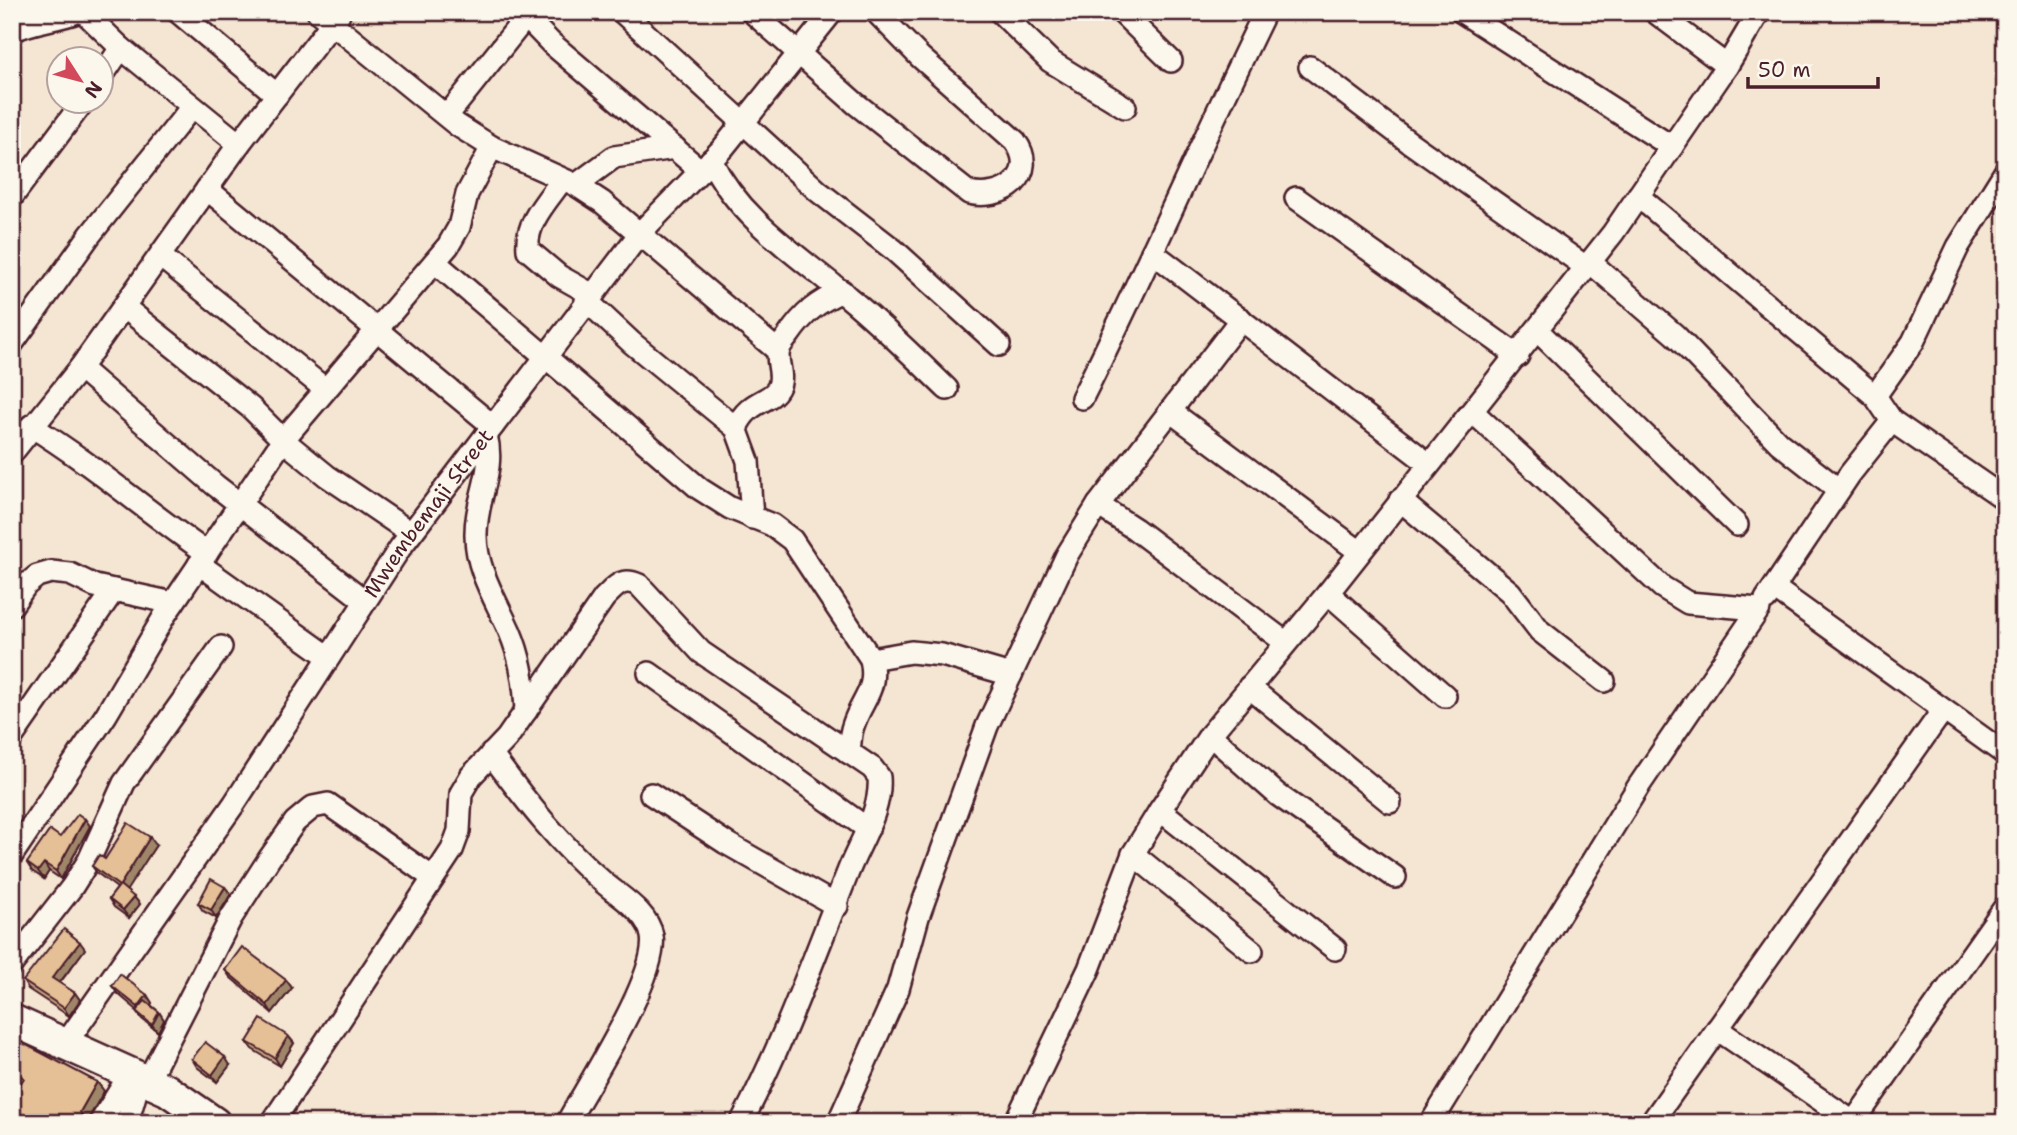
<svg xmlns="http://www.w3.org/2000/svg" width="2017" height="1135" viewBox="0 0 2017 1135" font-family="'Shantell Sans',sans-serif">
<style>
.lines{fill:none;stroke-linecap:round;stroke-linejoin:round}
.street-casing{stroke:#4a1f2b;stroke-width:26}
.secondary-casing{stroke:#4a1f2b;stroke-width:35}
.street{stroke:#fbf7ec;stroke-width:21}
.secondary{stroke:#fbf7ec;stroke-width:30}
.wall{fill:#c5a481;stroke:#4a1f2b;stroke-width:2}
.shaded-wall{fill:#a08669;stroke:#4a1f2b;stroke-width:2}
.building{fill:#e5bf96;stroke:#4a1f2b;stroke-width:2}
.labels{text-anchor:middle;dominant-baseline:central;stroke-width:6;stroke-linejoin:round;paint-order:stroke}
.street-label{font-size:21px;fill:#4a1f2b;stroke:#fbf7ec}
</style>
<rect width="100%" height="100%" fill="#f4e6d2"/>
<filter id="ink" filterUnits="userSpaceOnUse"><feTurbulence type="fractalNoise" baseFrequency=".0143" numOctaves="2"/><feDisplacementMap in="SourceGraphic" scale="14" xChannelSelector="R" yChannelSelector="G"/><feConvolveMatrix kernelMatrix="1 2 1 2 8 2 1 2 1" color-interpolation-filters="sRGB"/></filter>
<g filter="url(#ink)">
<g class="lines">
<!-- street casing -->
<g class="street-casing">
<g id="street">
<polyline points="84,12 121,48 239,144"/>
<polyline points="178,12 277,95"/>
<polyline points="318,12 457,125 492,147 576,185 602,202 778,351"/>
<polyline points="521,12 551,43 701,171"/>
<polyline points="622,12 819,192 894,250 999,345"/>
<path d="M752 12 855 103 969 193C1003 201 1040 175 1015 141L920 57 876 12"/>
<polyline points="1000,12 1050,61 1125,107"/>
<polyline points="1121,12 1171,61"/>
<polyline points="1462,12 1672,147"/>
<polyline points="1655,12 1727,66"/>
<path d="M12 31C32 21 56 20 77 12"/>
<polyline points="1310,67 1409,142 1586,267"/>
<polyline points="102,76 121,48"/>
<polyline points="447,116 526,17"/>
<path d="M711 160C740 220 799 256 849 298 883 326 915 358 947 389"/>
<path d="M562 180C547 201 525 223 528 250L559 276 591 294"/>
<polyline points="576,185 614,157 675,148"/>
<polyline points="207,189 493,426"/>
<polyline points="1638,196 1875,396 1892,421 2005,499"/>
<polyline points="12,197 83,102"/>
<polyline points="1296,198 1518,356"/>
<polyline points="1152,252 1429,464"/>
<polyline points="160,256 325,389"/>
<polyline points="1590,262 1675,335 1779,443 1839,490"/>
<path d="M436 263 700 489 730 508 772 525 792 540 871 659C878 691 862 698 853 726 850 734 850 744 849 753"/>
<polyline points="586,300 632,343 736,428 748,461 752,518"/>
<polyline points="124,307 251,408 283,440 327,476 411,533"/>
<polyline points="1537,330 1737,525"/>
<polyline points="12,344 90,235 191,108"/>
<polyline points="80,368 215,485 365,601"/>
<polyline points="1875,396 1913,342 1958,247 2005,172"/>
<path d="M1082 398C1146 271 1202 140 1265 12"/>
<polyline points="1170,411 1360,552"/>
<path d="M31 426C93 464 147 512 207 553"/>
<path d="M736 428C749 399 770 403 778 388 785 375 775 361 779 350 780 345 785 340 788 336 804 313 816 303 842 291"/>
<path d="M486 435C496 472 475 499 476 536 476 570 497 602 510 632 521 658 525 683 526 711"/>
<polyline points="12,453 80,368 239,144 339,14"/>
<polyline points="1400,500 1510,592 1540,631 1604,681"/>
<polyline points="1098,505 1135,529 1285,642"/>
<polyline points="199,564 329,657"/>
<polyline points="1774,588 2005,754"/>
<polyline points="1328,593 1445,696"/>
<polyline points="1766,599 1850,474 1892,421"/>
<polyline points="12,605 26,585 37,576 51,572 70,574 95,586 173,603"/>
<polyline points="871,659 911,652 942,655 1011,675"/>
<polyline points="649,673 868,829"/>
<polyline points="1249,687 1390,802"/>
<polyline points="1210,735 1278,795 1395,877"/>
<polyline points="12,737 114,590"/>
<path d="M491 754C525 800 560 845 603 882 620 897 648 912 652 936 659 976 588 1084 567 1123"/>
<polyline points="651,794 726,843 837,906"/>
<polyline points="1160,810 1335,949"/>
<polyline points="1133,854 1252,951"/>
<polyline points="12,855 106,715 165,615 283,440 448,246 459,227 467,194 492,147"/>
<polyline points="12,964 72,887 89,860 124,783 221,647"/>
<polyline points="1717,1029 1853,1122"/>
<path id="s1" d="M66 1043 234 804 400 548 641 232 723 148 832 12"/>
<polyline points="147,1082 231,918 269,859 295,822 313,807 328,804 433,878"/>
<polyline points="100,1123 130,1074"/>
<polyline points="127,1123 140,1078"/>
<path d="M272 1123 452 850 459 831 461 793 471 776 507 738 604 598C616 586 622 577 639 585L701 652 872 768 879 777C882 811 859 843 848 872 814 957 784 1042 741 1123"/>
<polyline points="838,1123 898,989 918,917 987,726 1067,555 1098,505 1241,319"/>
<polyline points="1015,1123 1089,969 1133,854 1160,810 1210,735 1328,593 1613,233 1727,66 1759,12"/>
<polyline points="1431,1123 1638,787 1759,609 1688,603 1662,587 1473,412"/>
<polyline points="1651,1123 1943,710"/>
<polyline points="1853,1123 2005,907"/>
</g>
</g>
<!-- secondary casing -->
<g class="secondary-casing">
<polyline id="secondary" points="12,1020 167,1090 215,1123"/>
</g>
<!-- street -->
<use href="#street" class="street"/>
<!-- secondary -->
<use href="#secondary" class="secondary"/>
</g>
<!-- wall -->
<g class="wall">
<polygon points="85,819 90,826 61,879 49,871 44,879 32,871 27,863"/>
<polygon points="156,845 126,890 140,904 129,918 114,907 109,899 117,888 97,873 92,866 105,859"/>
<polygon points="231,894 216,918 203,911 198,903"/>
<polygon points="85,949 60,983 75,993 80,1000 69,1016 28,989 23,981"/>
<polygon points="225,970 286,980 292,988 272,1013 230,977"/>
<polygon points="112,986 147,995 152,1003 151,1005 159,1012 164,1020 158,1032 142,1019 136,1011 137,1010 117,993"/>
<polygon points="288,1036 294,1043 280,1066 252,1049 247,1042"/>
<polygon points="12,1048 97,1082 104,1091 87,1122 14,1102 12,1097 22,1082 12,1076"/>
<polygon points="192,1059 230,1065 217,1082 197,1067"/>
</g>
<!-- shaded-wall -->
<g class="shaded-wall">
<polygon points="85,819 90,826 61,879 56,871"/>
<polygon points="150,837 156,845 125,893 120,885"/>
<polygon points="44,863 49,871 44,879 38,871"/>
<polygon points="225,887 231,894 216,918 211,910"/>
<polygon points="134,897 140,904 129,918 123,910"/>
<polygon points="80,942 85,949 57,986 52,978"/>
<polygon points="286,980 292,988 272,1013 267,1005"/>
<polygon points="75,993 80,1000 69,1016 64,1008"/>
<polygon points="147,995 152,1003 143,1014 138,1007"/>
<polygon points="159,1012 164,1020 158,1032 152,1025"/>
<polygon points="288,1036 294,1043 280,1066 275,1058"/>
<polygon points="225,1057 230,1065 217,1082 212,1075"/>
<polygon points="97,1082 104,1091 86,1123 80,1112"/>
</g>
<!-- building -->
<g class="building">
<polygon points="78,814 85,819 56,871 44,863 38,871 27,863 50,830 60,837"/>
<polygon points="128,823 150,837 120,885 134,897 123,910 109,899 119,886 92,866 99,855 105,859"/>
<polygon points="211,879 225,887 211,910 198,903"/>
<polygon points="64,929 80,942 52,978 75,993 64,1008 23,981"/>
<polygon points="242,947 286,980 267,1005 225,970"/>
<polygon points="120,974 147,995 138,1007 112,986"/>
<polygon points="145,1001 159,1012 152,1025 136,1011"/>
<polygon points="261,1019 288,1036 275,1058 247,1042"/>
<polygon points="17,1040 97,1082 80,1112 86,1123 12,1123 12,1104 15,1100 12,1099 12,1097 24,1078 12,1070 12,1048"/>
<polygon points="205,1042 225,1057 212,1075 192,1059"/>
</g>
</g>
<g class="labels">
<!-- street labels -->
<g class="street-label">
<text stroke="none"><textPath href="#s1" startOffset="642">Mwembemaji Street</textPath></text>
</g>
</g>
<!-- margin -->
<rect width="2017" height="1135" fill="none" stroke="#fbf7ec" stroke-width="42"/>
<rect x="21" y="21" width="1975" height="1093" fill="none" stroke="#4a1f2b" stroke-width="2.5" filter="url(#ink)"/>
<!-- north arrow -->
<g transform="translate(80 80) rotate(126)"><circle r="33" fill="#fbf7ec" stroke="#b4a19f" stroke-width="2"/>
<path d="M0-5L12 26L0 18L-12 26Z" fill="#d1495b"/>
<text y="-10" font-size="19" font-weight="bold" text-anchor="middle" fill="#4a1f2b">N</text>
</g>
<!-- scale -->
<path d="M1748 77v10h130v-10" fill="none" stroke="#4a1f2b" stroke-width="3.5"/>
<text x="1758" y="77" font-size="21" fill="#4a1f2b" stroke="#fbf7ec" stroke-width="5" paint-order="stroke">50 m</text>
</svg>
